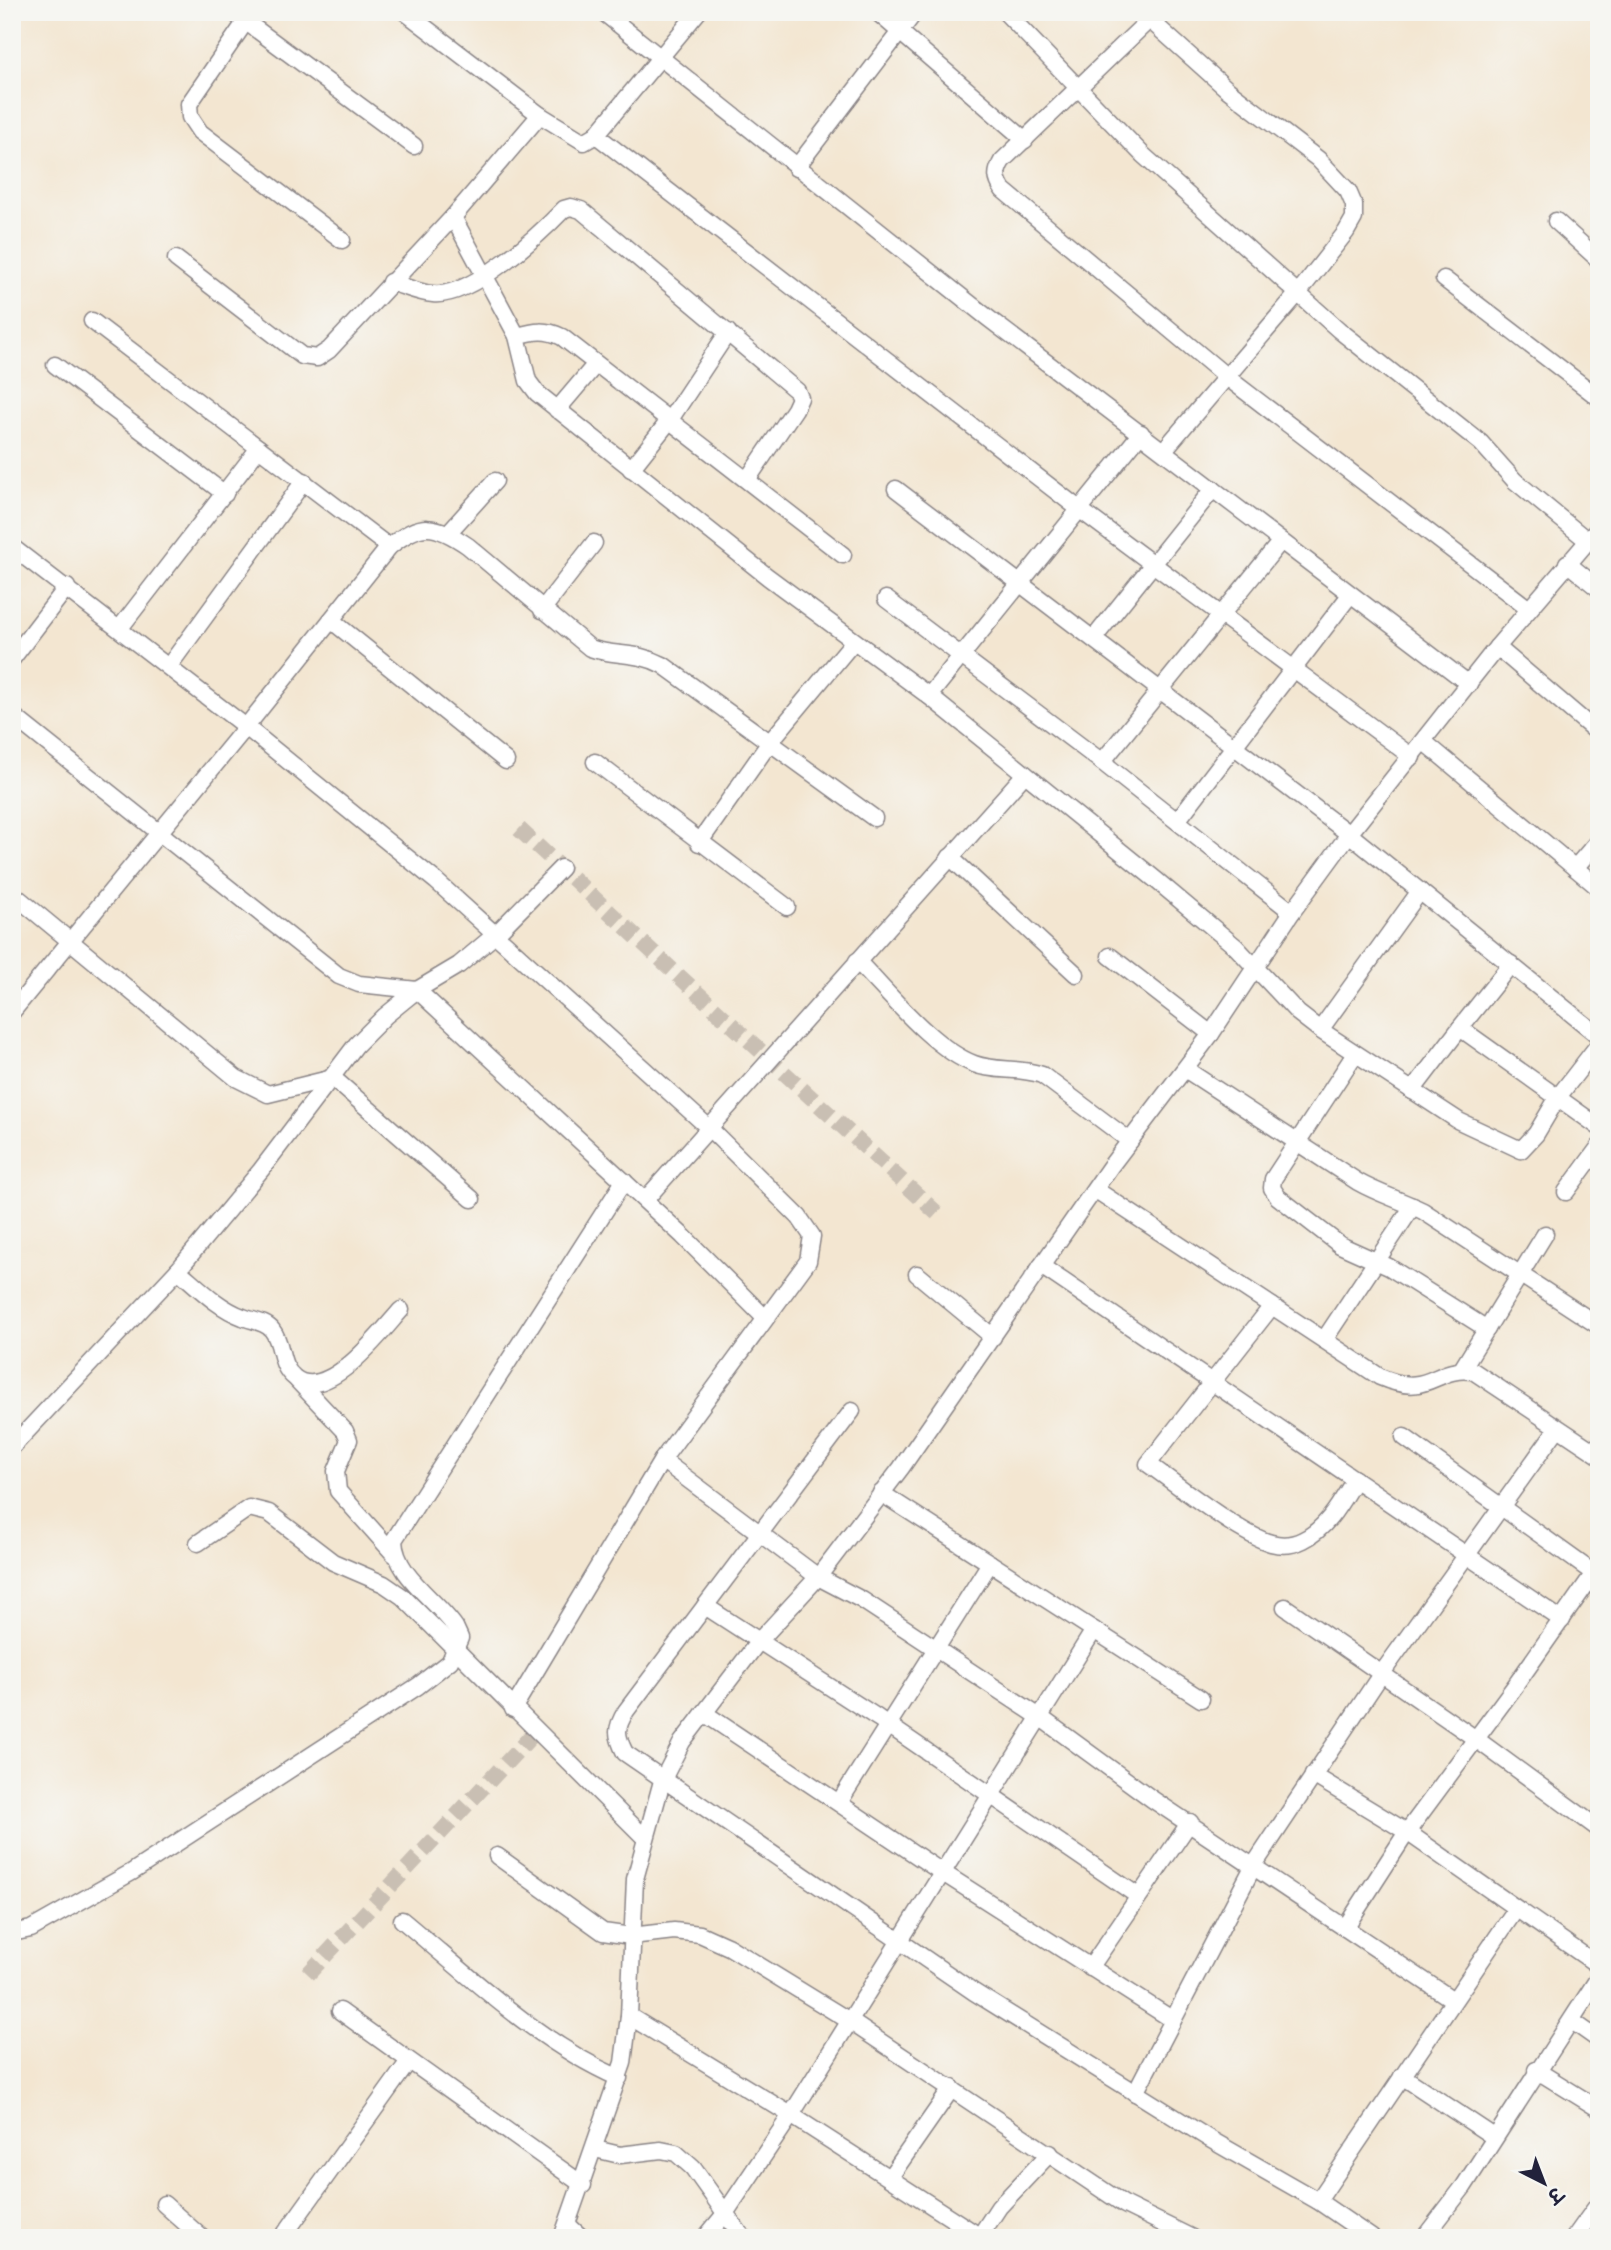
<svg xmlns="http://www.w3.org/2000/svg" width="1611" height="2250" viewBox="0 0 1611 2250" font-family="Mynerve,'Playpen Sans Deva',sans-serif">
<style>
.lines{fill:none;stroke-linecap:round;stroke-linejoin:round}
.street-tunnel{stroke:#c9bfb3;stroke-width:16;stroke-dasharray:16 8;stroke-linecap:butt}
.street-casing{stroke:#8a8486;stroke-width:19}
.street{stroke:#fff;stroke-width:16}
</style>
<rect width="100%" height="100%" fill="#f6f6f2"/>
<filter id="ink" filterUnits="userSpaceOnUse"><feTurbulence type="fractalNoise" baseFrequency=".0143" numOctaves="2"/><feDisplacementMap in="SourceGraphic" scale="14" xChannelSelector="R" yChannelSelector="G"/><feConvolveMatrix kernelMatrix="1 2 1 2 8 2 1 2 1" color-interpolation-filters="sRGB"/></filter>
<filter id="wash" filterUnits="userSpaceOnUse"><feTurbulence type="fractalNoise" baseFrequency=".00686" numOctaves="4" result="noise"/><feDisplacementMap in="SourceGraphic" scale="28" xChannelSelector="R" yChannelSelector="G"/><feGaussianBlur stdDeviation="1.57" result="paint"/><feColorMatrix in="noise" values="0 0 0 0 0 0 0 0 0 0 0 0 0 0 0 0 0 1.4 0 .05"/><feComposite in="paint" operator="in"/></filter>
<g filter="url(#wash)">
<rect width="100%" height="100%" fill="#f3e6d1"/>
</g>
<g filter="url(#ink)">
<g class="lines">
<!-- street-tunnel -->
<g class="street-tunnel">
<polyline points="519,829 940,1216"/>
<polyline points="308,1974 536,1731"/>
</g>
<!-- street casing -->
<g class="street-casing">
<g id="street">
<polyline points="233,12 414,146"/>
<polyline points="405,12 540,115 584,142 596,135 698,12"/>
<polyline points="603,12 988,318 1469,684"/>
<polyline points="877,12 1025,140"/>
<polyline points="1005,12 1143,155 1339,330 1481,443 1515,481 1588,541"/>
<polyline points="1141,12 1228,90 1318,159 1348,191 1354,205 1354,218 1346,232 1299,292 1164,450"/>
<path d="M1149 20 1002 161C995 173 996 179 1003 190L1228 378 1529 609"/>
<polyline points="246,21 189,104 190,117 200,132 342,240"/>
<polyline points="596,135 1079,509 1412,757"/>
<polyline points="796,168 915,12"/>
<polyline points="453,217 517,336 528,381 537,393 768,577 929,696 1156,880 1236,947 1298,1013 1320,1030 1459,1121 1521,1150 1536,1134 1558,1097 1599,1044"/>
<polyline points="1556,221 1599,260"/>
<polyline points="176,259 302,356 317,358 329,350 453,217 540,115"/>
<polyline points="1444,279 1599,398"/>
<path d="M390 282C404 286 419 293 433 294 471 298 539 235 564 209L571 207 581 210 797 391 800 398 795 409 747 480"/>
<polyline points="92,321 389,547"/>
<path d="M517 336C535 331 545 329 562 337L843 555"/>
<polyline points="55,365 225,494"/>
<polyline points="557,410 596,364"/>
<polyline points="631,469 669,421 728,332"/>
<polyline points="896,489 1349,834 1599,1036"/>
<polyline points="448,533 495,481"/>
<polyline points="12,547 246,727 436,881 708,1127 799,1217 812,1236 808,1261 662,1460 513,1709"/>
<polyline points="1567,563 1599,589"/>
<polyline points="886,599 1102,762 1292,912"/>
<polyline points="542,610 594,543"/>
<polyline points="331,620 506,761"/>
<polyline points="120,628 259,448"/>
<polyline points="1094,638 1213,489"/>
<polyline points="1497,647 1599,734"/>
<polyline points="12,659 67,587"/>
<polyline points="169,666 304,481"/>
<polyline points="929,696 1141,433"/>
<polyline points="12,715 339,976 359,984 417,990 683,1236 765,1318"/>
<polyline points="1423,741 1599,888"/>
<polyline points="595,762 787,907"/>
<polyline points="1102,762 1281,541"/>
<polyline points="1177,821 1350,595"/>
<polyline points="699,843 770,742 854,641"/>
<polyline points="950,857 1076,974"/>
<polyline points="1575,868 1599,840"/>
<polyline points="12,893 236,1078 268,1094 333,1078 472,1199"/>
<polyline points="1110,956 1211,1034"/>
<path d="M857 961C889 993 932 1048 974 1064 995 1072 1020 1067 1042 1075L1130 1141"/>
<path d="M12 1012 246 727 389 547C421 521 434 523 468 546L590 648C616 657 636 651 663 665L874 818"/>
<polyline points="1460,1028 1511,964"/>
<polyline points="1320,1030 1420,891"/>
<polyline points="1355,1054 1273,1179 1272,1188 1278,1197 1340,1245 1389,1267 1487,1329"/>
<path d="M1185 1069 1358 1182C1379 1194 1401 1200 1423 1211L1599 1326"/>
<polyline points="1412,1091 1460,1028 1599,1127"/>
<path d="M1096 1190 1380 1377C1431 1399 1433 1366 1473 1371L1599 1455"/>
<polyline points="1566,1192 1599,1147"/>
<polyline points="645,1200 1025,774"/>
<polyline points="1041,1266 1562,1620"/>
<path d="M178 1270C198 1287 218 1308 243 1317 253 1321 266 1322 272 1330 284 1345 278 1365 295 1378 328 1403 382 1331 401 1310"/>
<polyline points="917,1274 993,1337"/>
<path d="M1272 1306 1148 1464C1178 1485 1239 1534 1271 1543 1282 1546 1293 1545 1303 1540 1328 1528 1342 1500 1355 1479"/>
<polyline points="1324,1340 1413,1206"/>
<polyline points="1462,1369 1545,1234"/>
<polyline points="297,1380 345,1431 349,1440 336,1471 338,1491 394,1554"/>
<path d="M852 1411 626 1711C615 1729 616 1735 625 1753L974 1992 1208 2138 1318 2201 1372 2238"/>
<polyline points="1404,1437 1599,1577"/>
<polyline points="12,1447 178,1270 261,1170 356,1045 385,1016 417,990 459,965 496,934 561,868"/>
<polyline points="662,1460 818,1577 862,1600 1041,1718 1152,1799 1453,2000"/>
<polyline points="881,1493 1201,1699"/>
<polyline points="198,1543 249,1508 269,1513 333,1562 384,1584 403,1597 645,1838"/>
<polyline points="705,1606 878,1718 1138,1896"/>
<polyline points="1285,1607 1476,1739 1599,1829"/>
<polyline points="704,1713 940,1871 1173,2020"/>
<polyline points="1313,1775 1407,1832 1599,1966"/>
<polyline points="840,1801 990,1563"/>
<polyline points="497,1856 603,1932 631,1936 674,1931 700,1934 729,1947 848,2020 1125,2205 1192,2238"/>
<path d="M402 1920C471 1977 537 2042 619 2078"/>
<polyline points="1345,1928 1407,1832 1515,1686 1599,1566"/>
<path d="M12 1933 31 1929 132 1872 418 1686 450 1661 460 1638 455 1627C436 1599 395 1576 394 1540L624 1181"/>
<polyline points="1090,1968 1190,1822"/>
<polyline points="340,2011 583,2185"/>
<polyline points="629,2016 791,2115 982,2238"/>
<polyline points="1572,2021 1599,2040"/>
<polyline points="1536,2070 1599,2109"/>
<polyline points="1402,2076 1494,2137"/>
<polyline points="1135,2093 1254,1865 1382,1673 1557,1429"/>
<polyline points="595,2149 620,2155 661,2150 676,2153 693,2168 743,2238"/>
<polyline points="890,2177 952,2088"/>
<polyline points="1318,2201 1516,1909"/>
<polyline points="164,2204 202,2238"/>
<polyline points="568,2225 582,2238"/>
<polyline points="980,2236 999,2207 1050,2153"/>
<polyline points="282,2238 409,2061"/>
<polyline points="562,2238 623,2063 629,2016 635,1879 662,1781 682,1742 759,1641 818,1577 901,1468 1110,1167 1211,1034 1292,912 1349,834 1497,647 1599,528"/>
<polyline points="705,2238 724,2215 791,2115 1094,1630"/>
<polyline points="1424,2238 1464,2186 1599,1977"/>
<polyline points="1574,2238 1599,2203"/>
</g>
</g>
<!-- street -->
<use href="#street" class="street"/>
</g>
</g>
<!-- margin -->
<rect width="1611" height="2250" fill="none" stroke="#f6f6f2" stroke-width="42"/>
<!-- north arrow -->
<g transform="translate(1544 2183) rotate(138)" stroke="#f6f6f2" stroke-width="5" paint-order="stroke">
<path d="M0-5L12 26L0 18L-12 26Z" fill="#22223b"/>
<text y="-10" font-size="19" font-weight="bold" text-anchor="middle" fill="#22223b">उ</text>
</g>
</svg>
